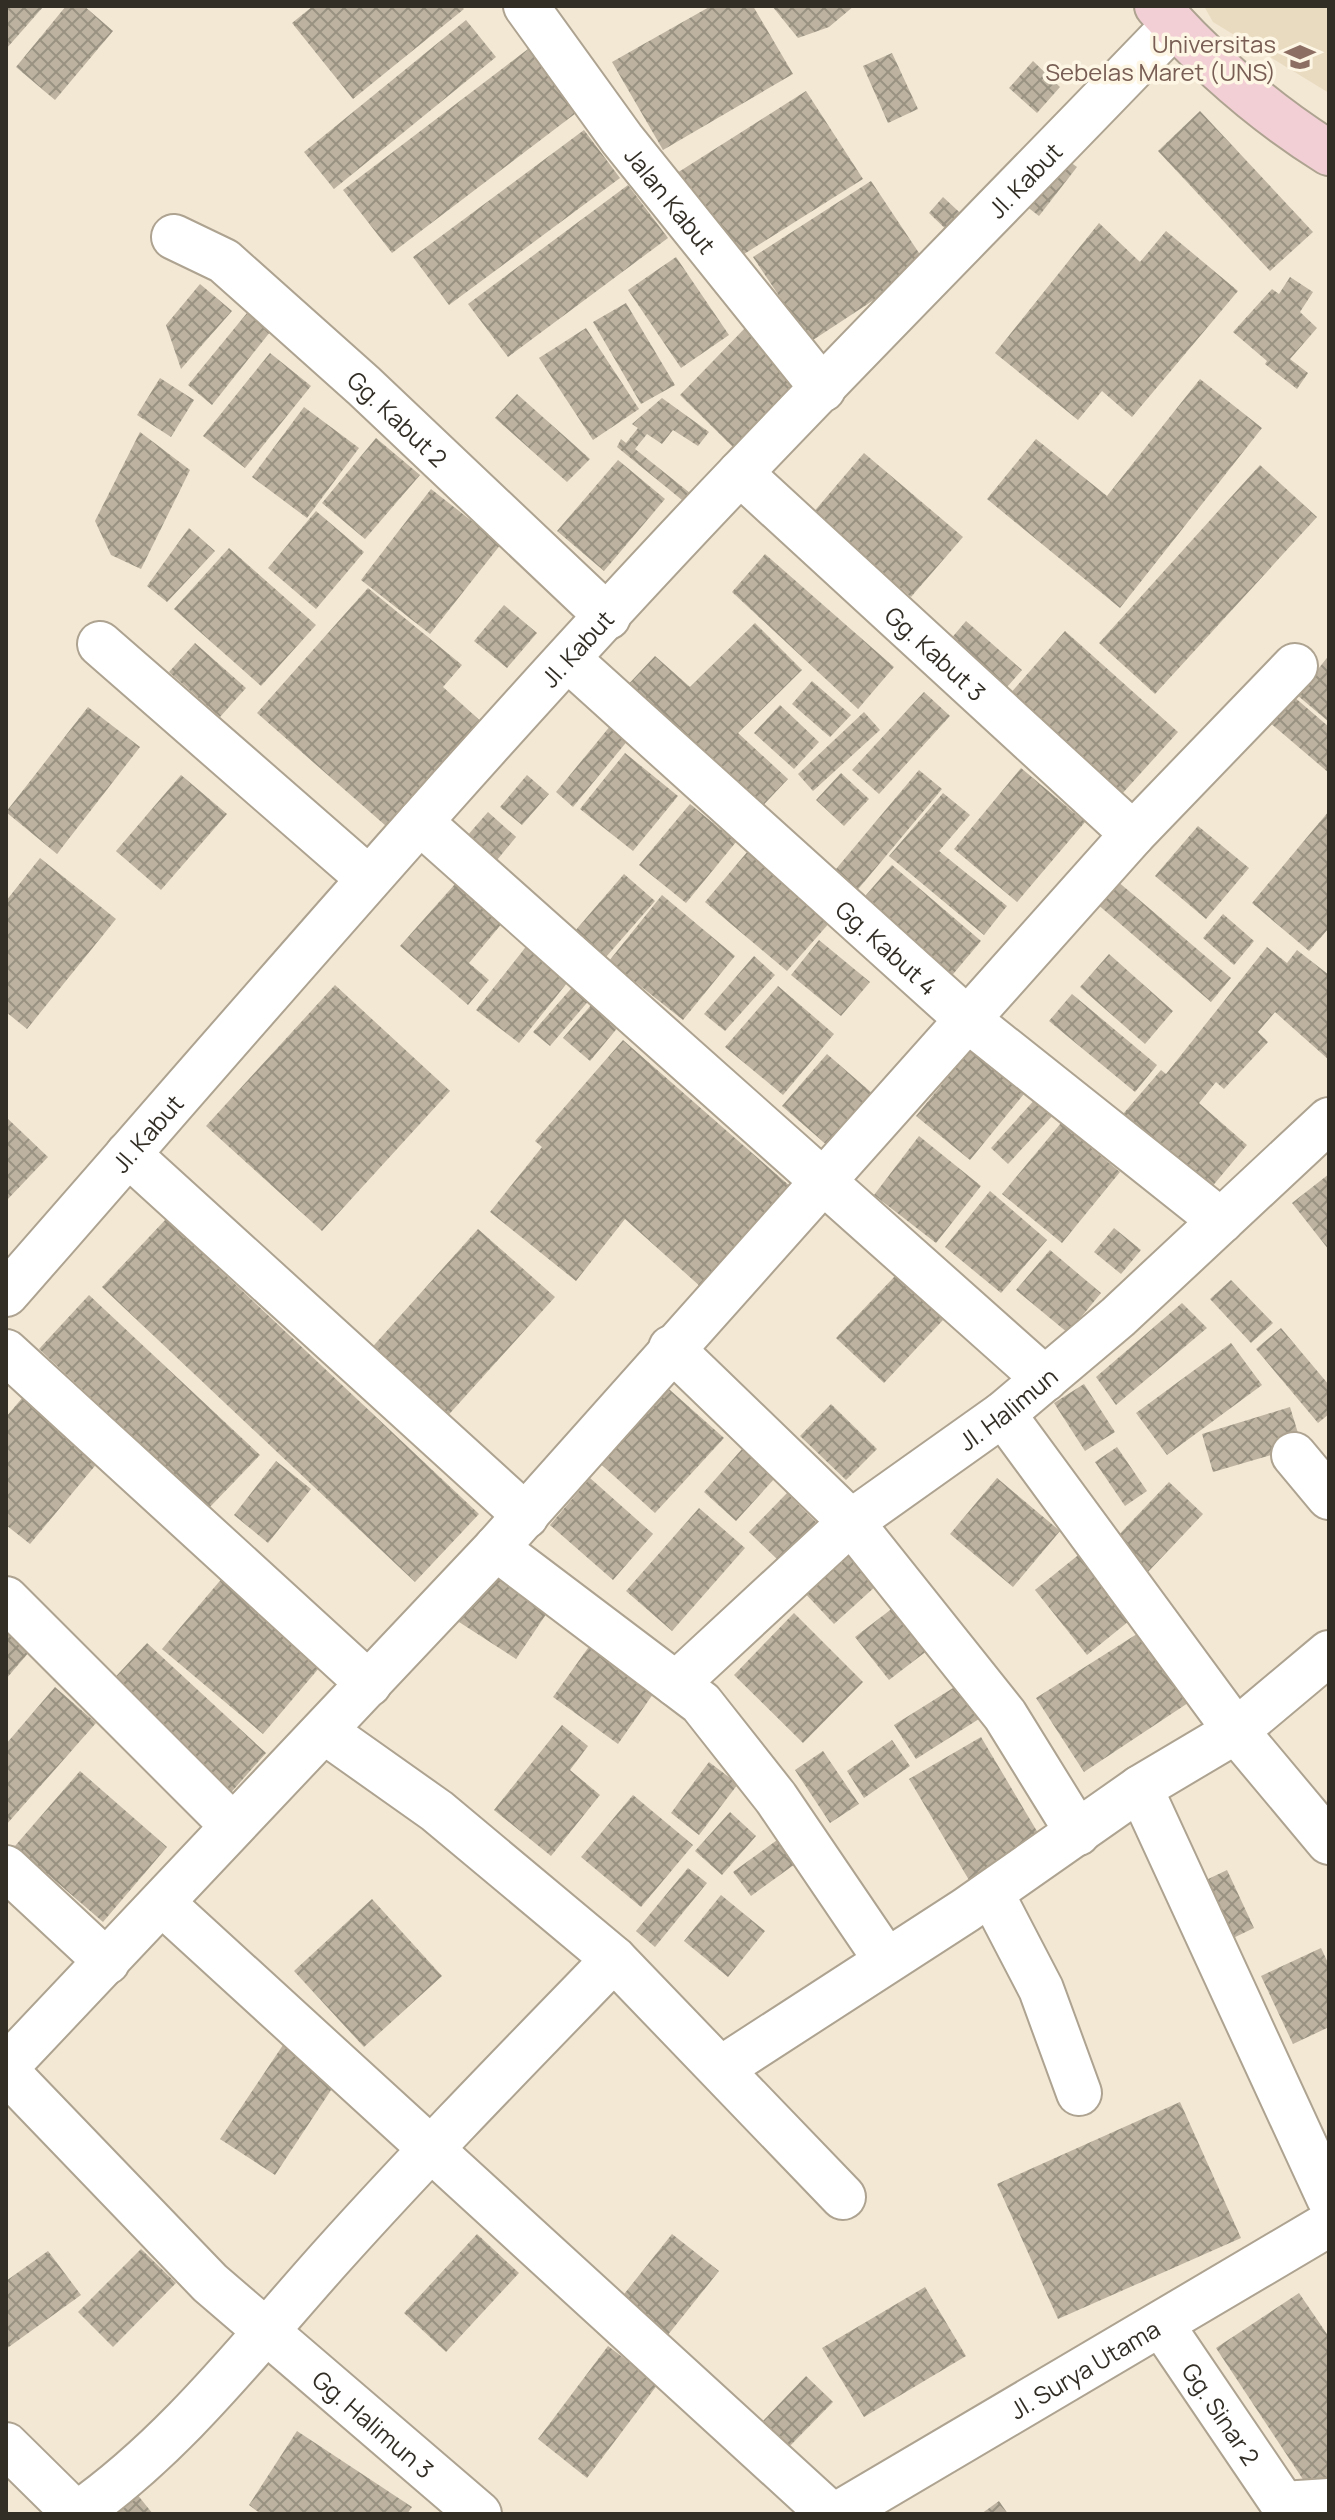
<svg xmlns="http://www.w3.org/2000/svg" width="1335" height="2520" viewBox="0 0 1335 2520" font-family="Manrope,sans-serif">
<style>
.built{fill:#e9dbc0}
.building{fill:url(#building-cross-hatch)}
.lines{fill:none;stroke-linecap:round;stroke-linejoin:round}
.street-casing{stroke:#ada390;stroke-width:48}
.secondary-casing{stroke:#ada390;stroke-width:48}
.street{stroke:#fff;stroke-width:44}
.secondary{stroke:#f2cfd4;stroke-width:44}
.labels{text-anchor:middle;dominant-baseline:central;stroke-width:7;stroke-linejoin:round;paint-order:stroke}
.education-label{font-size:24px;fill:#785e54;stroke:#fef6e5;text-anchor:end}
.street-label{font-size:24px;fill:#322e26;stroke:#fef6e5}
</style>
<defs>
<pattern id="building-cross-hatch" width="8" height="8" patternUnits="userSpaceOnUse" patternTransform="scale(2)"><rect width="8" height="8" fill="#bcb29f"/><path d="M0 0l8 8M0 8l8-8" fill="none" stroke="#999181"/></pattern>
</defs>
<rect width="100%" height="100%" fill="#f3e8d4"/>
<!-- built -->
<polygon class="built" points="1204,6 1329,6 1329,93 1213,22"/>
<!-- building -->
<g class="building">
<polygon points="6,6 44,6 6,49"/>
<polygon points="66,6 84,6 113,31 55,100 16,67"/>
<polygon points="313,6 461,6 464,9 353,99 292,23"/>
<polygon points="711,6 753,6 793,74 663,150 612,62"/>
<polygon points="772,6 854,6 829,27 798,38"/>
<polygon points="466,20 496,57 334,189 304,152"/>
<polygon points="532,46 580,110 392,253 343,190"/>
<polygon points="892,53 918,109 888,123 863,66"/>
<polygon points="1033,61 1060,87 1037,113 1009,88"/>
<polygon points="806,91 863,179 733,261 677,173"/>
<polygon points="1200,111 1313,232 1270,271 1158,151"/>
<polygon points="584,130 620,178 449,305 413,257"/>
<polygon points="1063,157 1077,167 1039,216 1026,206"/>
<polygon points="871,181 927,265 810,342 753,257"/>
<polygon points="628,185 668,238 508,357 468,304"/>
<polygon points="943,197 970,222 955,238 929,213"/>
<polygon points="1099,223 1140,262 1166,231 1238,291 1132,417 1102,391 1078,420 995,353"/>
<polygon points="676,257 729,335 681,368 628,290"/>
<polygon points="1290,277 1313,292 1300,312 1317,328 1290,359 1308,373 1297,389 1265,364 1267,361 1233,332 1272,289 1279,294"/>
<polygon points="200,284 232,311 181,369 166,325"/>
<polygon points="626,303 675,385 641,404 593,322"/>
<polygon points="247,313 270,332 212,405 188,385"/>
<polygon points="751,322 810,380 738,452 680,395"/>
<polygon points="586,328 639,409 593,440 539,358"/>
<polygon points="270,353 311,386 245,468 203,436"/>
<polygon points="160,378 194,400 171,437 137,415"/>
<polygon points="1200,379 1262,428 1120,608 987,499 1036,439 1107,496"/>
<polygon points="517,394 590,459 567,482 495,418"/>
<polygon points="662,398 709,432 698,446 673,430 662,444 647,434 635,449 700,501 693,509 617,447 621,439 626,443 638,428 632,424"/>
<polygon points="304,407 359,448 307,518 252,477"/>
<polygon points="140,432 190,470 141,569 111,555 95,521"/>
<polygon points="376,438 420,475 365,539 322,503"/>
<polygon points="864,453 963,537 911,597 812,514"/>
<polygon points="618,460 665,499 604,571 557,531"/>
<polygon points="1260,465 1317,517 1155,694 1099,643"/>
<polygon points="431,489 501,544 430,634 361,580"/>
<polygon points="316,511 364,552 316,609 268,568"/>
<polygon points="189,528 215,551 167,602 147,586"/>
<polygon points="229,548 316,625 261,686 174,609"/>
<polygon points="765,554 894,667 858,709 732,592"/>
<polygon points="368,588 462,665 443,687 487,727 394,833 257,713"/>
<polygon points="504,605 537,633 507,668 474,641"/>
<polygon points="966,621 1022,670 1000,695 944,647"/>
<polygon points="755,623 802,670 738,733 788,779 754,815 622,691 655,656 690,687"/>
<polygon points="1065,631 1178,732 1121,795 1009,695"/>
<polygon points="195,643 246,688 220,717 169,672"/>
<polygon points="1327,658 1329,660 1329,722 1297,695"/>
<polygon points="812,681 851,715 830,737 792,704"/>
<polygon points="924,692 950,716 879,794 852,770"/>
<polygon points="1293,696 1329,727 1329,773 1269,722"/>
<polygon points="780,705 819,742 794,769 754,733"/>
<polygon points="88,707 140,747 57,854 6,812"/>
<polygon points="864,712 880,730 813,791 798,774"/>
<polygon points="611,725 629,739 573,807 556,792"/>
<polygon points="625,753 678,796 633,851 580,809"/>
<polygon points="1021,768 1085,822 1017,902 954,849"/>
<polygon points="919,770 942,789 849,900 826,881"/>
<polygon points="841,773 869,799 844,826 816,800"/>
<polygon points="181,775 227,814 161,890 116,851"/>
<polygon points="527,775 549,794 522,825 500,807"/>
<polygon points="943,793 970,815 939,851 1007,906 984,935 889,856"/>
<polygon points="690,804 736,842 686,903 639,865"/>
<polygon points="1329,811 1329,928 1309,951 1252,903"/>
<polygon points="488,812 516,837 497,860 467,836"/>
<polygon points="1198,826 1249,868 1206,919 1155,876"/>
<polygon points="748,851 831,921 787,971 705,902"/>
<polygon points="40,858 116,919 27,1029 6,1012 6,901"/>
<polygon points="892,865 981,941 943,986 854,909"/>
<polygon points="624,874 655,901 606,957 575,931"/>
<polygon points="463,875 509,915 469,963 489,980 468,1005 400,946"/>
<polygon points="1116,880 1231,978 1211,1002 1096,903"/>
<polygon points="662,895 735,956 683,1020 609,961"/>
<polygon points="1223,914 1254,941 1234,965 1203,938"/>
<polygon points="819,940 870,982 841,1016 791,975"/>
<polygon points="529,943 571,978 519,1043 476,1010"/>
<polygon points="1267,947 1287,963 1297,950 1329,975 1329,1060 1275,1012 1258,1032 1268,1042 1224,1089 1216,1082 1199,1103 1247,1145 1210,1189 1123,1114 1161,1070 1166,1074"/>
<polygon points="1109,954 1173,1011 1145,1044 1080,987"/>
<polygon points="754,956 775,975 725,1031 704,1014"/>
<polygon points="582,976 597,991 550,1046 533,1032"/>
<polygon points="335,985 450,1091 322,1231 206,1126"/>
<polygon points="778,986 834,1034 783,1095 725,1047"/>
<polygon points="1072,994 1157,1065 1135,1092 1049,1021"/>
<polygon points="592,1004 619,1026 590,1061 563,1038"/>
<polygon points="623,1040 791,1187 702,1288 625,1219 576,1281 490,1212 542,1147 535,1141"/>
<polygon points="974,1045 1028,1089 970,1160 916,1116"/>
<polygon points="827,1054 881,1101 836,1153 782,1106"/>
<polygon points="1038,1096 1056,1112 1008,1164 991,1148"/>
<polygon points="6,1117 48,1157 6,1201"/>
<polygon points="1061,1123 1120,1172 1062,1243 1002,1194"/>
<polygon points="919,1136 981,1186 936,1243 874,1195"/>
<polygon points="1329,1174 1329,1250 1292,1203"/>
<polygon points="990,1191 1047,1240 1001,1293 945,1247"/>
<polygon points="166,1219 479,1514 415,1582 102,1287"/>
<polygon points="1114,1228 1141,1250 1121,1274 1094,1252"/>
<polygon points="478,1229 555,1297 443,1421 367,1353"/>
<polygon points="1050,1250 1101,1293 1068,1333 1016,1290"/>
<polygon points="896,1275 943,1320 884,1383 836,1338"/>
<polygon points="1231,1280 1273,1323 1251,1343 1210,1299"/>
<polygon points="89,1295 260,1455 209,1508 39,1349"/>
<polygon points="1182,1303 1207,1328 1116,1405 1096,1377"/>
<polygon points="1281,1328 1329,1385 1329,1414 1318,1423 1256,1349"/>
<polygon points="1231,1343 1262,1385 1167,1455 1136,1413"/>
<polygon points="661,1382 724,1438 655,1513 593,1457"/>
<polygon points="1084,1384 1115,1432 1085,1451 1054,1403"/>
<polygon points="23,1397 99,1461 30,1544 6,1525 6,1417"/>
<polygon points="831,1404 877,1449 846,1480 800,1436"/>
<polygon points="1290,1407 1302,1446 1213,1472 1202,1434"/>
<polygon points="1117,1447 1147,1491 1125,1506 1095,1462"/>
<polygon points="742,1449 775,1478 736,1521 704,1492"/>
<polygon points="276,1461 311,1489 268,1543 234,1515"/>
<polygon points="590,1478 653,1534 613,1580 550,1525"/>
<polygon points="997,1478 1060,1531 1013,1587 950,1534"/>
<polygon points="1169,1482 1203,1514 1147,1573 1112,1542"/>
<polygon points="787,1493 816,1522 779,1561 749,1532"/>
<polygon points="699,1508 745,1548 672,1631 626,1591"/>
<polygon points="1087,1548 1139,1613 1087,1655 1035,1590"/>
<polygon points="843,1549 877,1585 834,1624 800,1588"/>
<polygon points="494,1566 553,1604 516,1659 459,1622"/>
<polygon points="224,1576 325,1661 263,1734 162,1649"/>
<polygon points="898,1604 932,1647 889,1680 855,1637"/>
<polygon points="794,1613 863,1682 803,1743 734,1675"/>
<polygon points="1148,1627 1197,1697 1084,1772 1036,1698"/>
<polygon points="6,1629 30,1651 6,1679"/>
<polygon points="593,1641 658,1687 618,1744 553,1697"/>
<polygon points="147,1643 266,1753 227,1797 107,1686"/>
<polygon points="969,1678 990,1712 916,1759 894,1725"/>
<polygon points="55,1687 96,1723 6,1825 6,1744"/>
<polygon points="562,1725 588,1746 570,1770 600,1795 551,1856 494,1810"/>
<polygon points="981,1737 1041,1838 969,1880 909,1779"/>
<polygon points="892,1740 910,1766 864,1798 847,1771"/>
<polygon points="823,1751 859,1804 830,1823 795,1770"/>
<polygon points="709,1762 738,1784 699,1835 671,1813"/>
<polygon points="80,1771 167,1847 103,1922 15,1846"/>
<polygon points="633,1795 693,1845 641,1907 581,1857"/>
<polygon points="730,1812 756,1836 722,1875 695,1851"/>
<polygon points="784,1835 802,1859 751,1896 733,1872"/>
<polygon points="688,1868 707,1883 655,1947 636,1931"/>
<polygon points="1227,1870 1254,1928 1229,1940 1202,1882"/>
<polygon points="721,1895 765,1931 728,1977 684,1941"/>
<polygon points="372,1899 442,1976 364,2047 294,1971"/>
<polygon points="1321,1948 1329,1965 1329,2027 1293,2044 1261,1976"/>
<polygon points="283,2045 337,2081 275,2175 220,2139"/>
<polygon points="1180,2102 1241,2238 1058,2319 997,2184"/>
<polygon points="477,2234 519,2273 446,2352 404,2313"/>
<polygon points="672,2234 719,2271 663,2341 617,2303"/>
<polygon points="141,2249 176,2283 113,2347 78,2312"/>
<polygon points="48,2251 81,2295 6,2349 6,2281"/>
<polygon points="925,2287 966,2356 864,2417 822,2348"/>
<polygon points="1299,2293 1329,2337 1329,2477 1310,2490 1216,2348"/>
<polygon points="608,2346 658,2384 587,2478 538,2439"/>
<polygon points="806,2376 833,2402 786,2450 760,2424"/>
<polygon points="297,2431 412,2507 407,2514 261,2514 249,2505"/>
<polygon points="136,2493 153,2514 109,2514"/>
<polygon points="999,2501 1008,2514 981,2514"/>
</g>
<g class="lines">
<!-- street casing -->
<g class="street-casing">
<g id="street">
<path id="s1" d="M526 6 622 139 823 389"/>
<path id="s2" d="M174 237 224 261 364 386 608 617"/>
<path id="s3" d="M740 473 1133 834"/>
<polyline points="100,644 368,878"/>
<path id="s4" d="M568 659 967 1019 1221 1221"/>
<polyline points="420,822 1045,1379"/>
<polyline points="128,1154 526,1516"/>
<path id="s5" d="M6 1294C248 1018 486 739 740 473 883 323 1030 175 1174 25"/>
<polyline points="671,1348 851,1522 1005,1715 1078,1833"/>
<polyline points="6,1352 369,1684"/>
<polyline points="1003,1414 1236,1731 1329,1842"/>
<polyline points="1294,1455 1329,1497"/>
<polyline points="496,1548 701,1703 776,1798 886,1960"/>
<polyline points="6,1599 233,1826"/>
<path id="s6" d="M676 1684 851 1522 1003 1414 1118 1317 1329 1120"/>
<polyline points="324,1731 437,1811 614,1959 843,2197"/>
<polyline points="1140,1788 1329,2198"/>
<polyline points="6,1868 107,1962"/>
<polyline points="991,1893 1041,1989 1079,2093"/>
<polyline points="162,1903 830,2514"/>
<polyline points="6,2067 496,1548 1133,834 1295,666"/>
<polyline points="722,2068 966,1910 1140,1788 1236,1731 1329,1653"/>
<path id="s7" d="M6 2071 210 2283 479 2514"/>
<path id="s8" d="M1161 2324 1283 2504"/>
<polyline points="6,2445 76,2514"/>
<polyline points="1283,2504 1329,2501"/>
<path d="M77 2514C177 2444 252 2345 333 2255 424 2154 519 2057 614 1959"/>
<path id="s9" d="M838 2514 1329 2224"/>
</g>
</g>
<!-- secondary casing -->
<g class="secondary-casing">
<path id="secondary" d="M1157 6C1207 62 1265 113 1329 153"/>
</g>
<!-- street -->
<use href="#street" class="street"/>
<!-- secondary -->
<use href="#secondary" class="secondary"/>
</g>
<!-- icons -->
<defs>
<g id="university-bare" transform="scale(2.4)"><path d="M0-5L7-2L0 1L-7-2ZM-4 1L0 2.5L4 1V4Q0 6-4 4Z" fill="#8d6e63" stroke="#fef6e5" stroke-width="2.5" paint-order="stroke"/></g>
</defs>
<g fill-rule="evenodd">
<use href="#university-bare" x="1300" y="57"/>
</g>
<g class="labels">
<!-- education labels -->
<g class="education-label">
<text x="1276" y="43">Universitas<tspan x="1276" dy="28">Sebelas Maret (UNS)</tspan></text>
</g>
<!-- street labels -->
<g class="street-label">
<text stroke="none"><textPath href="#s5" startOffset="1510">Jl. Kabut</textPath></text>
<text stroke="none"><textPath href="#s1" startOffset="242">Jalan Kabut</textPath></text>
<text stroke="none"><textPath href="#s2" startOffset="290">Gg. Kabut 2</textPath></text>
<text stroke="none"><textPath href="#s5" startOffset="862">Jl. Kabut</textPath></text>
<text stroke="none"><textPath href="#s3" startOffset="266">Gg. Kabut 3</textPath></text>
<text stroke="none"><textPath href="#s4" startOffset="430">Gg. Kabut 4</textPath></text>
<text stroke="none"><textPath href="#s5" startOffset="214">Jl. Kabut</textPath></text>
<text stroke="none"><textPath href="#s6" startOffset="432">Jl. Halimun</textPath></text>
<text stroke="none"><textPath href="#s9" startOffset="286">Jl. Surya Utama</textPath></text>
<text stroke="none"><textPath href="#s8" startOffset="108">Gg. Sinar 2</textPath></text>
<text stroke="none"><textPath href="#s7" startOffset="510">Gg. Halimun 3</textPath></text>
</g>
</g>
<!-- border -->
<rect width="1335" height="2520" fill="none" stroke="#322e26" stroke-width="16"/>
</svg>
